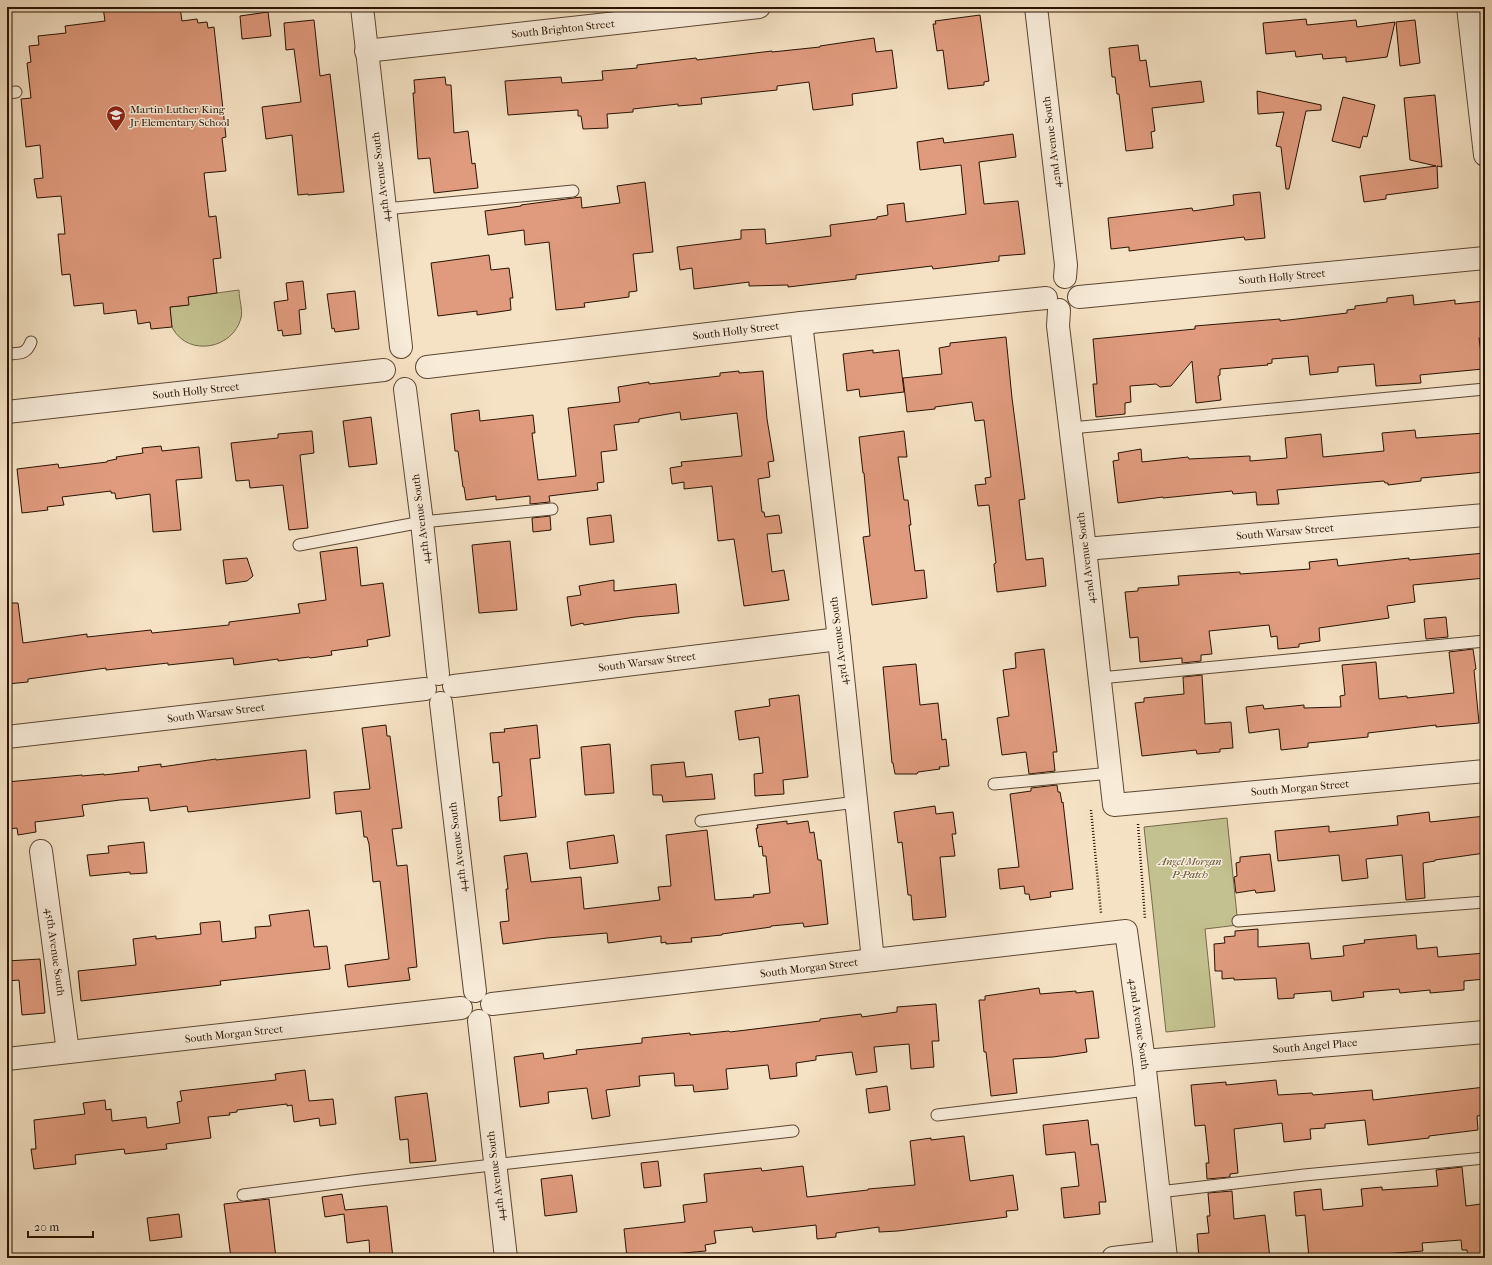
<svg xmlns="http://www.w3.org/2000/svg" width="1492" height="1265" viewBox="0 0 1492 1265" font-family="'IM FELL French Canon',serif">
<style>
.green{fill:#c3c18f;stroke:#766a48}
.building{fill:#e09b7e;stroke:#291302}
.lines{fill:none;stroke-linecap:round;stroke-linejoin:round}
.lane-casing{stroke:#5c4732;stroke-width:13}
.street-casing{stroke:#5c4732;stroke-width:24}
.path{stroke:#291302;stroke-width:2.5;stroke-dasharray:1 2;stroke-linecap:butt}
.lane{stroke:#f8ecd9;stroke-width:11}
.street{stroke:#f8ecd9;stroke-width:22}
.labels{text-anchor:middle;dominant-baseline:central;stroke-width:3;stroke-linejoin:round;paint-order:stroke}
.street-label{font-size:11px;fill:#291302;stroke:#f8ecd9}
.poi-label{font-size:11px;fill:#291302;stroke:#f8ecd9;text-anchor:start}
.park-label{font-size:11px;font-style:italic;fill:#5f5033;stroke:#f8ecd9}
</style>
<rect width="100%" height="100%" fill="#f5e2c4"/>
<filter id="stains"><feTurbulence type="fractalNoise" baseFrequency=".005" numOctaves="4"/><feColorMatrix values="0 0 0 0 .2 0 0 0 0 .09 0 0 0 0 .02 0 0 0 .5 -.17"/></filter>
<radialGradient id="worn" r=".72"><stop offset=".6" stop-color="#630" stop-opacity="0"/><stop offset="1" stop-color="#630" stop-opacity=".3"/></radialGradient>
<!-- green -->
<g class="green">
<path d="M239 290C239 299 243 310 241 318 233 349 189 357 173 329 170 323 171 314 170 307L188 305V297Z"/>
<polygon points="1227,818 1238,925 1205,929 1215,1027 1166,1032 1144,827"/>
</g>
<!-- building -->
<g class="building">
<polygon points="103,7 180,7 182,21 197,19 198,23 207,22 208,28 214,27 226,137 222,138 226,171 204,173 209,217 216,216 221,258 213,259 217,293 188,297 189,305 170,307 172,327 151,329 150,322 138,324 136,310 104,314 103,303 74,306 70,274 62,275 58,234 65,234 61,196 37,198 34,179 43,178 40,145 26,147 21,99 31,98 27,63 31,62 29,46 39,45 38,36 66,33 65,26 105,21"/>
<polygon points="268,12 271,36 242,39 240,16"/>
<polygon points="980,15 989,81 984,82 984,85 948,89 943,50 937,51 933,24 936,24 935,21"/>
<polygon points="1306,19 1307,25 1356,20 1357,27 1395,22 1387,57 1346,62 1346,57 1323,59 1322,54 1296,57 1295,51 1266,54 1263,23"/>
<polygon points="314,20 320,76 330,74 344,192 308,195 308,194 298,195 292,135 266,139 262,107 301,102 294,49 286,50 284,23"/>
<polygon points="1415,20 1420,63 1400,66 1396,22"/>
<polygon points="874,38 876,52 892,50 897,88 852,94 853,105 813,110 809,82 777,86 777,90 701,98 702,104 678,106 678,104 633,109 633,112 607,114 608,128 583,129 581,116 578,116 578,110 508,115 505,81 561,77 562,83 603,80 602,71 637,68 637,65 696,58 697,60 772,51 772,52 820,47 820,46"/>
<polygon points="1138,45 1140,61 1146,60 1150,87 1201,81 1204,102 1152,108 1155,131 1151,132 1153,148 1126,151 1119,94 1117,94 1115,77 1112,77 1109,48"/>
<polygon points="445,77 446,85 451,85 454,133 468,131 472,164 475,163 478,188 434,193 430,158 418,159 413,93 415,93 414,80"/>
<polygon points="1257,91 1321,105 1321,110 1306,111 1289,189 1286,189 1281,147 1276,146 1284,112 1258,114"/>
<polygon points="1435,95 1442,167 1437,166 1438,188 1386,195 1386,199 1364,202 1360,176 1436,166 1410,160 1404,98"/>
<polygon points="1343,97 1375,105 1367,137 1363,136 1360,148 1332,141"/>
<polygon points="1013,134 1016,157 979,162 984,204 1018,201 1025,254 999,256 999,261 933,269 932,266 856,275 856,279 788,287 788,285 749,286 749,282 694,289 692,268 680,270 677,247 741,239 741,230 765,229 766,244 831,236 830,225 877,219 877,217 888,215 887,205 904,203 906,222 966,214 961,165 920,170 917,142 943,138 944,143"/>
<polygon points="645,182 653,252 633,254 637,291 629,292 629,297 584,303 585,307 556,310 549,242 525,245 524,230 488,235 485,211 521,206 521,205 581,197 582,208 620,203 617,186"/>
<polygon points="1260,192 1265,238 1245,240 1244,237 1129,251 1129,247 1111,249 1108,218 1192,208 1193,211 1234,205 1233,195"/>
<polygon points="489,255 491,270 509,268 513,298 510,298 511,310 477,315 477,311 438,316 431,263"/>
<polygon points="303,281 306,309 299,310 301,334 283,336 282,330 278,331 274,302 288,300 286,283"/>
<polygon points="355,291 359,329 335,332 334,328 332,329 327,294"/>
<polygon points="1413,295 1414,305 1455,300 1455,304 1485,301 1485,338 1479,338 1483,369 1420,375 1421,383 1376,386 1374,364 1338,367 1338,372 1310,375 1308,356 1272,359 1272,363 1267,364 1268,365 1220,369 1220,375 1218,376 1221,400 1196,403 1192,361 1171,386 1160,387 1156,384 1130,386 1131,402 1125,403 1125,414 1096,417 1093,384 1097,384 1093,339 1195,329 1195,326 1280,319 1280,321 1347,313 1347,310 1355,309 1355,306 1387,302 1387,298"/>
<polygon points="1006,337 1012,398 1025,499 1019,500 1026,560 1043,558 1046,586 997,592 994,565 994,564 996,563 989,505 978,506 975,485 986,484 985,478 991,477 984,420 975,421 972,402 935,407 935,409 907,412 903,378 942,374 939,348 950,346 950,343"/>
<polygon points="873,350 873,353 899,350 904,392 860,397 859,389 847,391 843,354"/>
<polygon points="739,371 739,373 763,371 767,419 774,461 768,462 770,477 758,479 762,512 764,512 765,517 779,515 782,533 767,534 772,572 784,570 789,600 744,606 734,539 718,541 712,486 684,489 684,482 672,484 670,468 682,466 681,462 742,456 737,413 681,420 680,412 639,419 639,422 614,425 617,450 601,452 604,482 597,483 598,490 549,496 550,502 530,504 530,496 496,500 496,496 466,500 464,487 463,487 458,451 455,451 451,414 479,410 480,421 533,415 535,433 532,433 538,480 576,476 568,408 620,402 618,387 649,382 649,384 720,376 720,373"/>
<polygon points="371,417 377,464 349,467 343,421"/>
<polygon points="1415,430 1416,438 1485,433 1485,472 1421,478 1421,481 1388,485 1388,483 1385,483 1384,481 1277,490 1279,504 1257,505 1256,492 1233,494 1232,491 1163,498 1163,497 1118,503 1113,461 1119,460 1118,453 1141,449 1142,462 1188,457 1189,459 1250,456 1250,461 1287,458 1285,438 1321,434 1323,457 1384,451 1382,433"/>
<polygon points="312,431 314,453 300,455 308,528 289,530 283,485 250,488 249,480 236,481 231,443 278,438 278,434"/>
<polygon points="904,431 907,457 898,457 904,500 908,500 911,525 909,525 915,571 924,570 927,598 872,605 863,537 870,536 864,473 863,473 859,437"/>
<polygon points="161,446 162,451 199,447 202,478 176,480 181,530 153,532 150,494 116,499 115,493 111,493 111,491 62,497 64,505 47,507 48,510 22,513 17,469 58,464 59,468 107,462 107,461 117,459 116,457 143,453 142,448"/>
<polygon points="611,515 614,542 590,545 587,518"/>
<polygon points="550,516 551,530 533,532 532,518"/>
<polygon points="510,541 517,610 479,613 472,545"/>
<polygon points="357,547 361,586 383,583 390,636 367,640 368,646 331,651 332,655 310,658 309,657 278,661 278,659 234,665 233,658 168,665 168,663 106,670 106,668 28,679 28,682 7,684 7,603 18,603 23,643 87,634 87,637 151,630 152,633 229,625 229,622 300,613 298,604 326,600 320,552"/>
<polygon points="1485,553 1485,578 1413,585 1415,602 1387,606 1389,618 1319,628 1320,641 1299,644 1299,647 1278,649 1277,636 1271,637 1269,625 1209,631 1212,654 1201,655 1201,661 1182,663 1182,658 1140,662 1138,637 1130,638 1125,592 1138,591 1138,588 1179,585 1178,576 1240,572 1240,574 1310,569 1309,562 1337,559 1338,566 1409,558 1409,560"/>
<polygon points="247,558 253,576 247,581 226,584 223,560"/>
<polygon points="614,580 614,591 676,584 679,613 635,617 584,625 583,623 571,626 567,597 581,595 579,586"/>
<polygon points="1446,617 1448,637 1426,639 1424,619"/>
<polygon points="1044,649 1057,752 1053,752 1055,771 1029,774 1026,752 1002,755 997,718 1009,716 1003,670 1016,668 1015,653"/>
<polygon points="1473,649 1476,669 1474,670 1479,723 1436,727 1436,725 1368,733 1368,737 1308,743 1308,747 1281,750 1279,729 1249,733 1246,707 1263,705 1264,709 1304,705 1304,708 1341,707 1340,696 1345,695 1342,665 1376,662 1379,699 1407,696 1407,698 1454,693 1449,652"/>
<polygon points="916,664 920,705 938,703 942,740 946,739 949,766 939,767 940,769 918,772 917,774 895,774 893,763 892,763 883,667"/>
<polygon points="1202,675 1205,724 1231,722 1233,748 1220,749 1220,752 1197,754 1196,750 1142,756 1135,703 1144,702 1144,698 1184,694 1183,677"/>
<polygon points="799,695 808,777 783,780 784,794 755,796 754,774 763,773 759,737 739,740 735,711 770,706 769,699"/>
<polygon points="386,725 387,736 390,736 402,828 392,829 397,866 407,865 417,967 408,968 410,980 348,987 345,965 389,959 380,881 373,882 369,844 367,837 364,837 361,811 336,814 334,792 370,789 362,728"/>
<polygon points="537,725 540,758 530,759 536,817 500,821 498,797 502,796 499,762 493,763 490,733 505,732 504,729"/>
<polygon points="610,744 614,793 585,795 581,747"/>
<polygon points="306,750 310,798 188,812 187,806 150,811 148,798 120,800 82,805 84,816 35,822 36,832 18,835 17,828 7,829 7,782 82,775 82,776 104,774 104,775 139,771 138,767 161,764 161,767 216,759 216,760"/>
<polygon points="684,762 686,777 712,774 715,799 663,802 662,795 653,795 651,765"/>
<polygon points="1057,785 1058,792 1060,792 1062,803 1063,802 1073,889 1050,892 1051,897 1030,900 1029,894 1025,894 1024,886 1000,889 998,869 1019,867 1010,794 1031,791 1031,788"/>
<polygon points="935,806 936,814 953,812 956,834 952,834 955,856 940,857 946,917 913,920 911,895 908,895 902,842 898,843 894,812"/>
<polygon points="1429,812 1430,822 1485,816 1485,853 1435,860 1435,861 1423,863 1425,898 1406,900 1402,855 1366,859 1368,878 1342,881 1339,855 1278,861 1275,831 1329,826 1329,832 1398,825 1397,816"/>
<polygon points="787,821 787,824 808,821 810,833 814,832 818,860 821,860 828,924 804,927 803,923 771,926 771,927 722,934 722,935 691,938 692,942 666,944 666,942 661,943 661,936 608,943 607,933 547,938 503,944 500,922 509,921 506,889 508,889 504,856 527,853 531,882 581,877 584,909 660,900 658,887 671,886 666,835 707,830 715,900 754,897 753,895 770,893 766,856 763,856 762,846 759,847 756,828 758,828 757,825"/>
<polygon points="614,835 618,863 570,869 567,842"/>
<polygon points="144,842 147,873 130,874 130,872 90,876 87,855 109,853 108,846"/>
<polygon points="1270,854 1275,891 1256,893 1255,890 1236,893 1234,877 1237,876 1236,863 1240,862 1240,857"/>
<polygon points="309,910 314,947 327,946 330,969 220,981 221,985 81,1001 78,971 136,965 133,939 156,936 156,939 201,934 200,923 220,921 222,942 256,938 255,927 271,926 269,915"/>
<polygon points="1258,929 1258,947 1309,943 1311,959 1344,956 1343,946 1365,943 1364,940 1416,935 1417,949 1437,947 1438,957 1485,953 1485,979 1464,981 1464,990 1430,993 1430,990 1400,993 1399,989 1363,992 1364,997 1332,1001 1331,991 1294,994 1294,998 1278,999 1276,978 1234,980 1234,978 1222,979 1222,971 1215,971 1214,944 1225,943 1224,937 1235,936 1235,931"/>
<polygon points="40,959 45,1013 22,1015 19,980 7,981 7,961"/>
<polygon points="1039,988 1040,994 1076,991 1076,993 1093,991 1099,1038 1085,1039 1087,1052 1053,1057 1013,1059 1017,1093 991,1096 986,1052 984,1052 979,1000 985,1000 985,996"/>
<polygon points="936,1004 939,1041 932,1041 934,1067 911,1069 909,1044 874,1047 877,1072 856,1075 852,1052 816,1056 816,1060 796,1063 797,1076 770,1079 768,1065 726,1069 728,1089 694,1092 693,1085 675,1086 674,1073 639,1076 640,1086 606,1090 610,1116 592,1119 587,1088 548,1092 549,1103 520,1107 514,1057 543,1053 544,1059 577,1054 576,1050 642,1043 642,1038 690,1033 690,1035 729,1031 730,1032 820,1021 820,1019 861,1014 862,1017 897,1012 897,1007"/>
<polygon points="305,1070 309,1101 333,1099 336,1124 320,1126 319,1118 294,1122 292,1105 287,1106 287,1104 237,1110 237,1112 229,1113 230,1115 208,1117 211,1138 166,1144 167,1149 125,1154 124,1149 75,1155 76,1164 34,1169 31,1149 36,1149 34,1120 85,1114 83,1103 105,1100 106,1110 111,1109 112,1121 146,1117 147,1128 180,1123 177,1102 182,1101 180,1091 276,1080 275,1074"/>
<polygon points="1276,1080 1278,1095 1312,1093 1313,1095 1372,1090 1373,1100 1485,1087 1485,1115 1477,1116 1478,1130 1429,1136 1429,1138 1368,1145 1365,1120 1325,1124 1325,1128 1310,1129 1311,1139 1284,1142 1282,1123 1234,1129 1238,1173 1230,1174 1230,1177 1207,1179 1206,1163 1209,1163 1205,1125 1195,1126 1191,1085 1226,1082 1226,1085"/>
<polygon points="887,1086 890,1110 869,1113 866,1089"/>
<polygon points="427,1093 436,1161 410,1163 408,1139 400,1140 395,1097"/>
<polygon points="1088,1120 1091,1145 1098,1144 1106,1202 1099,1202 1100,1214 1064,1218 1061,1188 1079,1186 1075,1152 1046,1155 1043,1125"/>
<polygon points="964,1136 970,1181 1013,1175 1018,1210 1006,1211 1007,1217 898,1231 879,1232 879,1227 836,1233 836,1237 817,1239 816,1225 753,1232 752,1227 714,1231 716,1243 705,1245 706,1251 627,1258 624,1229 685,1222 683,1205 707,1202 704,1174 761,1168 762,1171 803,1166 807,1197 868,1190 868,1189 915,1185 910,1141 931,1138 931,1140"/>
<polygon points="658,1161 661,1186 644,1188 641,1163"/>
<polygon points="1462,1167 1466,1206 1481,1204 1482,1210 1485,1210 1485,1255 1468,1257 1467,1250 1462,1250 1461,1240 1422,1243 1423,1251 1369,1255 1369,1258 1349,1258 1349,1256 1309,1258 1305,1215 1296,1216 1294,1192 1321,1189 1323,1210 1363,1206 1361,1189 1382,1187 1382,1190 1438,1186 1436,1170"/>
<polygon points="572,1175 577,1212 545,1216 541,1179"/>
<polygon points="1232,1191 1234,1219 1265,1215 1270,1258 1241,1258 1241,1256 1223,1258 1199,1258 1197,1234 1209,1233 1207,1216 1210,1216 1208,1193"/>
<polygon points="342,1194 345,1210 387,1206 393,1258 370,1258 369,1240 347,1243 344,1214 325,1217 322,1197"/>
<polygon points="269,1199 276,1258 231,1258 224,1204"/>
<polygon points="179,1214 182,1237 150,1241 147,1218"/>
</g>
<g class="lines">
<!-- lane casing -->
<g class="lane-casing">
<g id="lane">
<polyline points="7,93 16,92"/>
<polyline points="385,209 573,191"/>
<path d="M7 354C20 353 26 355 31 342"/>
<polyline points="1071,428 1485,389"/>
<polyline points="299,545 422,522 552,509"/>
<polyline points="1100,678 1485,641"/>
<polyline points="994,784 1111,773"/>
<polyline points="701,821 857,802"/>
<polyline points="1238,921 1485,902"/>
<polyline points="937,1115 1147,1090"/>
<polyline points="1159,1192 1304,1175 1485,1158"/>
<polyline points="243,1195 360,1180 793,1131"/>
</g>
</g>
<!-- street casing -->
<g class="street-casing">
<g id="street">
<polyline points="362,7 401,347"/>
<polyline points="1036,7 1066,265 1065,277"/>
<polyline points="1468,7 1485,155"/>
<polyline points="366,51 759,7"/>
<polyline points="1079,297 1485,258"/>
<polyline points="1059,310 1058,326 1085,549 1114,805 1485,771"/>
<polyline points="801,323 839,639 873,960"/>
<polyline points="427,367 801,323 1046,298"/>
<polyline points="405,389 422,522 438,674"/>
<polyline points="7,412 384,370"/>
<polyline points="1085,549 1485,515"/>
<polyline points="454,686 839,639"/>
<polyline points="441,703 475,991"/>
<polyline points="7,737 425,689"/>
<polyline points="41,851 68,1052"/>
<polyline points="492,1004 1126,931 1144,1061 1166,1258"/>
<polyline points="479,1021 506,1258"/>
<polyline points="7,1059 461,1008"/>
<polyline points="1144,1061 1485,1032"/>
<polyline points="1113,1258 1165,1252"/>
</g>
</g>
<!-- path -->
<g class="path">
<polyline points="1091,810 1101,913"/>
<polyline points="1138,824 1145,919"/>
</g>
<!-- lane -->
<use href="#lane" class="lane"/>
<!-- street -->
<use href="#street" class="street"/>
</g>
<!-- icons -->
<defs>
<g id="school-pin" transform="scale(1)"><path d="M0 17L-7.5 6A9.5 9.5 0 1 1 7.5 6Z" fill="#8f2418" stroke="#f8ecd9"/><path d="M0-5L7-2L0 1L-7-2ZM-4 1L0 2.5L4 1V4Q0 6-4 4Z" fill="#fff"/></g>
</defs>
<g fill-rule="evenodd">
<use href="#school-pin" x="116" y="115"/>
</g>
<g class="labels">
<!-- street labels -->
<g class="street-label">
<text transform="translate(563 29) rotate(-6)">South Brighton Street</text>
<text transform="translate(1052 142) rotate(-97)">42nd Avenue South</text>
<text transform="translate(381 177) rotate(-97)">44th Avenue South</text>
<text transform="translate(1282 277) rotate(-5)">South Holly Street</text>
<text transform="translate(736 331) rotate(-7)">South Holly Street</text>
<text transform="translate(196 391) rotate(-6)">South Holly Street</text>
<text transform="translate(421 519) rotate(-97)">44th Avenue South</text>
<text transform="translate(1285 532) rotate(-5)">South Warsaw Street</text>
<text transform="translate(1086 558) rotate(-97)">42nd Avenue South</text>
<text transform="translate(839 641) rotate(-97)">43rd Avenue South</text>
<text transform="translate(647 662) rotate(-7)">South Warsaw Street</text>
<text transform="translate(216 713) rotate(-7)">South Warsaw Street</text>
<text transform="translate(1300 788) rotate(-5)">South Morgan Street</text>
<text transform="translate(458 847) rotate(-97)">44th Avenue South</text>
<text transform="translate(55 952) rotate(82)">45th Avenue South</text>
<text transform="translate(809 968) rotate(-7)">South Morgan Street</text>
<text transform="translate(1139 1024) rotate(82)">42nd Avenue South</text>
<text transform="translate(234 1034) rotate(-6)">South Morgan Street</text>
<text transform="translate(1315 1046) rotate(-5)">South Angel Place</text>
<text transform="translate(496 1176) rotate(-97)">44th Avenue South</text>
</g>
<!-- poi labels -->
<g class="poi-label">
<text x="130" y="109">Martin Luther King<tspan x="130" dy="13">Jr Elementary School</tspan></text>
</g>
<!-- park labels -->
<g class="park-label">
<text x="1190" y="861">Angel Morgan<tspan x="1190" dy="13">P-Patch</tspan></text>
</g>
</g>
<!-- margin -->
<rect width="1492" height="1265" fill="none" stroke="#f5e2c4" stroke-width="24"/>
<rect x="8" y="8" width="1476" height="1249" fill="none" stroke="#291302" stroke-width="2"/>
<rect x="12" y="12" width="1468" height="1241" fill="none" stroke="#291302"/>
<!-- scale -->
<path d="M28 1231v6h65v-6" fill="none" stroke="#291302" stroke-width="2"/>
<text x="34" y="1231" font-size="12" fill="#291302" stroke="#f8ecd9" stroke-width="3" paint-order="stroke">20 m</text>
<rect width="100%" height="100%" filter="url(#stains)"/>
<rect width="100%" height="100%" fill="url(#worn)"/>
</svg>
